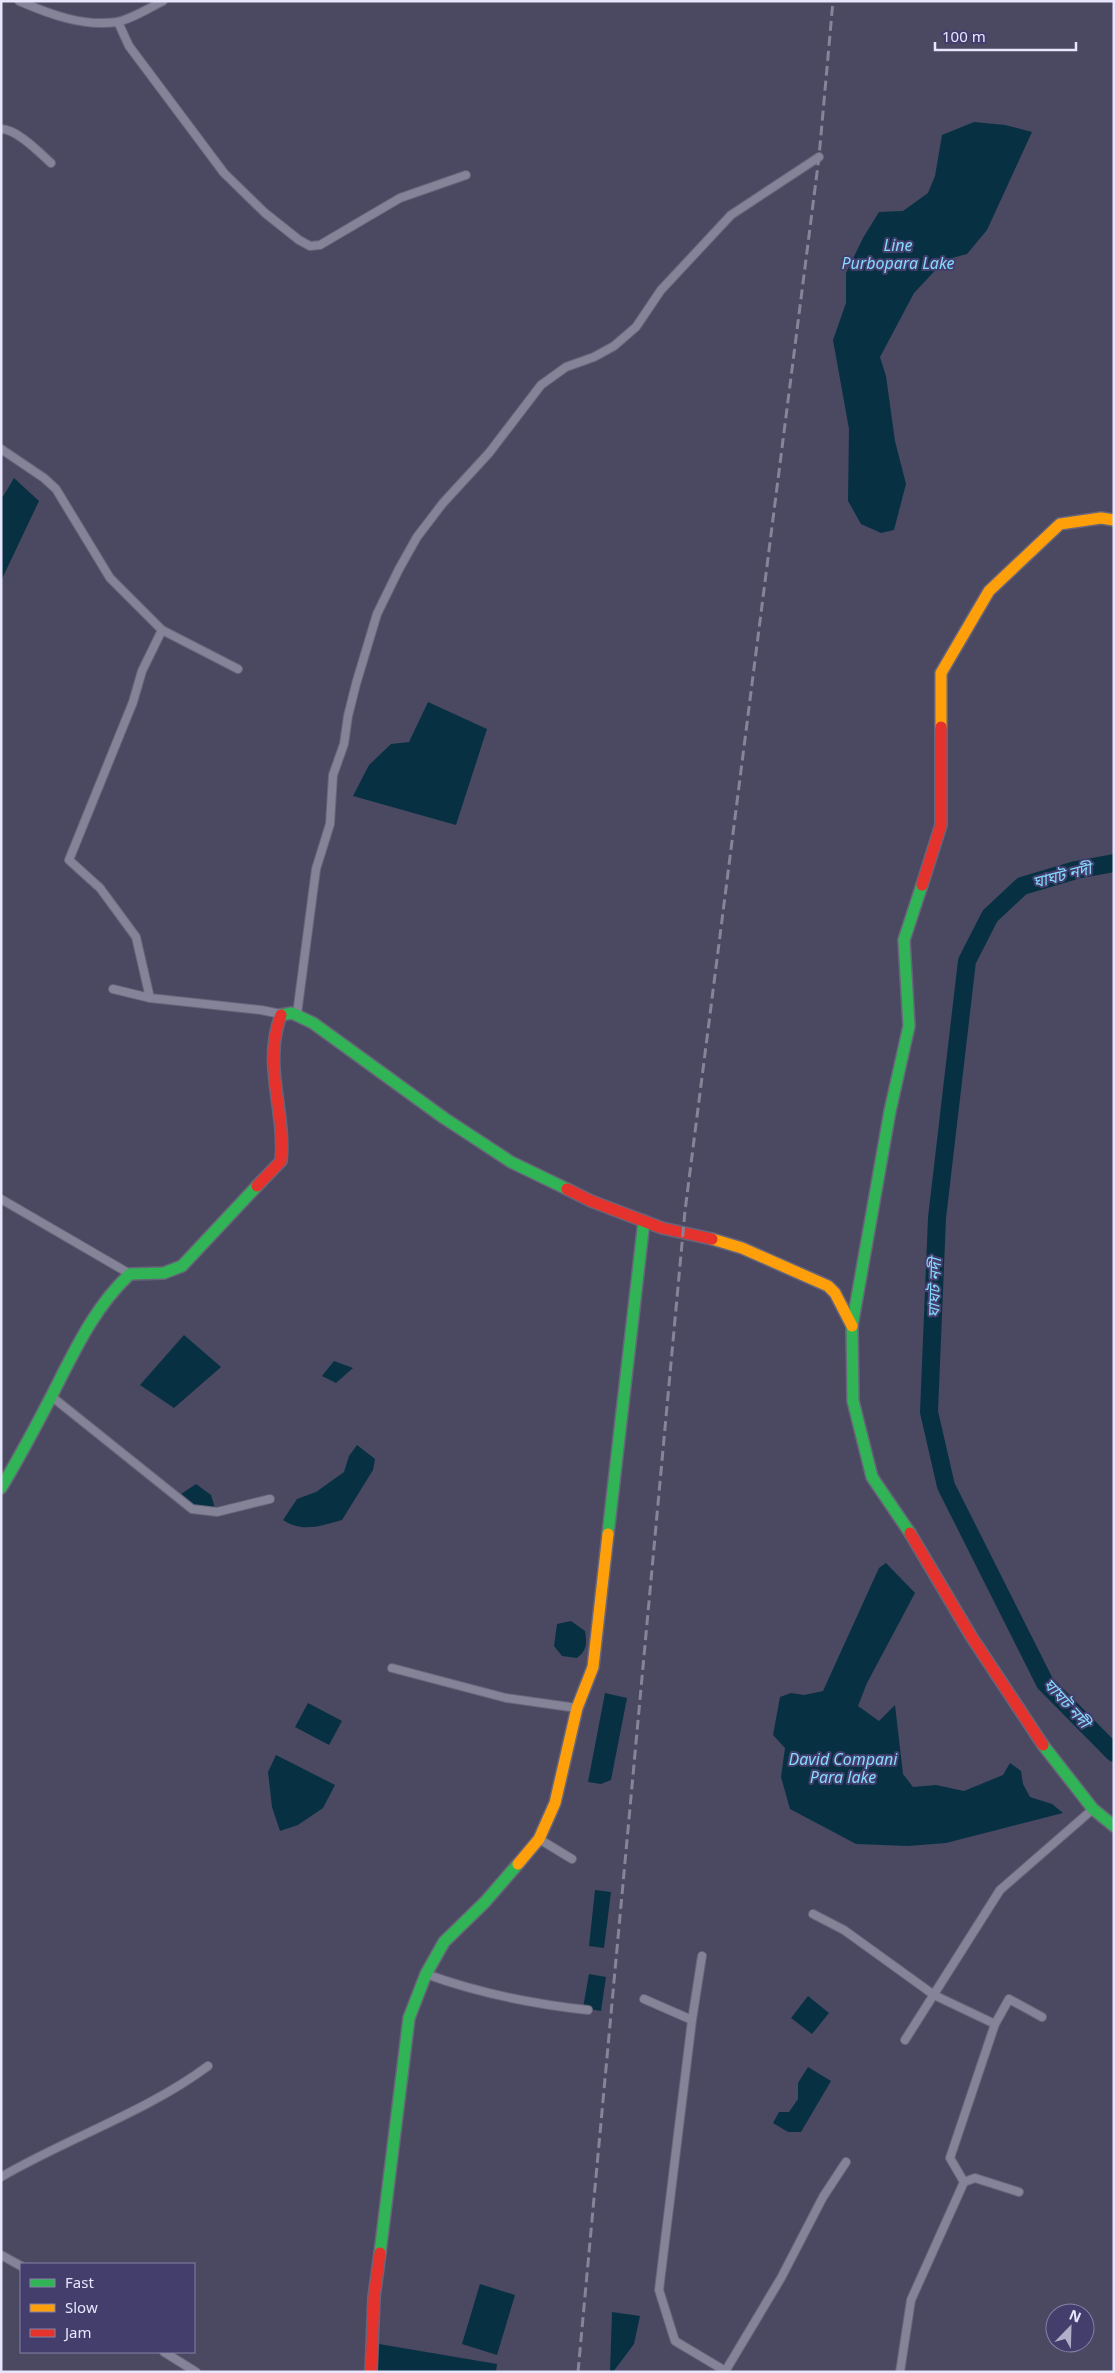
<svg xmlns="http://www.w3.org/2000/svg" width="1115" height="2373" viewBox="0 0 1115 2373" font-family="'Noto Sans','Noto Sans Bengali',sans-serif">
<style>
.water{fill:#073142}
.lines{fill:none;stroke-linecap:round;stroke-linejoin:round}
.river{stroke:#073142;stroke-width:18}
.street-casing{stroke:#67657a;stroke-width:10}
.fast-casing{stroke:#67657a;stroke-width:14}
.slow-casing{stroke:#67657a;stroke-width:14}
.jam-casing{stroke:#67657a;stroke-width:14}
.street{stroke:#848397;stroke-width:8}
.fast{stroke:#30b455;stroke-width:11}
.slow{stroke:#ff9f0a;stroke-width:11}
.jam{stroke:#e5322d;stroke-width:11}
.rail{stroke:#868498;stroke-width:3;stroke-dasharray:10 5;stroke-linecap:butt}
.labels{text-anchor:middle;dominant-baseline:central;stroke-width:4;stroke-linejoin:round;paint-order:stroke}
.water-label{font-size:16px;font-style:italic;fill:#85daff;stroke:#433e6c}
</style>
<rect width="100%" height="100%" fill="#4b4862"/>
<!-- water -->
<g class="water">
<polygon points="974,122 1005,125 1032,132 987,230 967,254 945,260 914,293 880,357 886,376 895,441 906,484 894,530 881,533 861,524 848,501 849,429 833,340 846,303 846,273 863,238 879,212 903,211 928,193 935,176 942,135"/>
<polygon points="14,478 39,501 1,581 1,497 4,495"/>
<polygon points="428,702 487,729 456,825 353,796 369,765 391,744 409,742"/>
<polygon points="184,1335 221,1367 174,1408 140,1385"/>
<polygon points="334,1361 353,1368 336,1383 322,1376"/>
<path d="M357 1445 375 1459 373 1470 342 1520C320 1526 303 1533 283 1520L297 1499 316 1492 344 1472 349 1456Z"/>
<polygon points="196,1484 211,1495 215,1508 208,1516 186,1507 181,1494"/>
<polygon points="886,1563 915,1593 867,1683 858,1706 879,1721 895,1705 903,1774 913,1787 936,1785 964,1791 1003,1775 1010,1763 1021,1771 1023,1784 1030,1797 1052,1804 1063,1813 946,1843 908,1846 856,1844 790,1809 781,1777 785,1748 773,1735 780,1697 791,1693 804,1695 823,1691 879,1568"/>
<path d="M571 1621 585 1631C587 1644 587 1650 577 1658L562 1656 554 1646 557 1624Z"/>
<polygon points="605,1693 627,1698 611,1780 601,1784 588,1782"/>
<polygon points="308,1703 342,1721 329,1745 295,1727"/>
<polygon points="276,1755 335,1785 323,1808 298,1825 280,1831 272,1807 268,1772"/>
<polygon points="595,1890 611,1892 604,1948 589,1946"/>
<polygon points="589,1974 606,1977 601,2011 583,2008"/>
<polygon points="808,1996 829,2013 812,2034 791,2018"/>
<polygon points="808,2067 831,2081 801,2132 788,2132 773,2123 779,2112 789,2112 798,2099 798,2083"/>
<polygon points="480,2284 515,2295 497,2355 462,2344"/>
<polygon points="612,2312 640,2316 634,2344 613,2372 610,2372"/>
<polygon points="379,2344 497,2364 496,2372 375,2372"/>
</g>
<g class="lines">
<!-- river -->
<polyline class="river" points="1114,863 1076,870 1022,886 990,916 967,961 937,1218 929,1412 946,1486 1045,1683 1114,1753"/>
<!-- street casing -->
<g class="street-casing">
<g id="street">
<path d="M19 1C49 14 83 27 117 22 132 19 149 8 163 1"/>
<polyline points="118,22 129,46 224,173 265,213 299,240 310,246 320,245 400,198 466,175"/>
<path d="M1 129C17 129 40 153 51 163"/>
<polyline points="1,449 44,478 56,489 110,578 162,630 238,669"/>
<polyline points="162,630 142,671 133,702 69,860 100,888 136,937 150,998 261,1010 281,1014"/>
<polyline points="113,989 150,998"/>
<polyline points="297,1014 316,869 330,824 333,775 344,744 348,716 356,684 377,614 399,569 417,537 443,503 489,453 541,385 566,367 594,357 614,346 636,327 661,290 731,215 819,157"/>
<polyline points="1,1199 130,1274"/>
<polyline points="51,1396 192,1509 217,1512 270,1499"/>
<polyline points="392,1668 506,1698 577,1708"/>
<polyline points="539,1839 572,1859"/>
<polyline points="813,1914 844,1930 934,1995 995,2024"/>
<polyline points="702,1956 692,2020 659,2290 675,2341 727,2372"/>
<path d="M426 1974C478 1993 533 2004 588 2010"/>
<polyline points="644,1999 692,2020"/>
<polyline points="905,2040 1000,1890 1093,1809"/>
<path d="M1 2177C68 2138 148 2111 208 2066"/>
<polyline points="964,2182 975,2178 1019,2192"/>
<polyline points="1,2255 21,2266"/>
<polyline points="164,2352 196,2372"/>
<polyline points="726,2370 781,2278 823,2197 846,2162"/>
<polyline points="900,2372 911,2300 964,2182 950,2158 995,2024 1009,1999 1042,2017"/>
</g>
</g>
<!-- fast casing -->
<g class="fast-casing">
<g id="fast">
<polyline points="281,1015 292,1013 313,1023 444,1118 511,1162 567,1189"/>
<path d="M1 1488C19 1458 35 1428 51 1397 73 1354 94 1307 130 1274L164 1273 182 1266 257 1186"/>
<polyline points="910,1533 872,1477 853,1401 852,1326 890,1111 909,1026 904,940 922,885"/>
<polyline points="608,1534 644,1221"/>
<polyline points="1043,1745 1093,1809 1114,1826"/>
<polyline points="380,2253 409,2018 426,1974 444,1942 485,1902 518,1864"/>
</g>
</g>
<!-- slow casing -->
<g class="slow-casing">
<g id="slow">
<polyline points="941,727 941,673 989,591 1060,524 1101,518 1114,520"/>
<polyline points="712,1239 742,1248 828,1286 835,1293 852,1326"/>
<polyline points="518,1864 539,1839 555,1803 577,1708 593,1667 608,1534"/>
</g>
</g>
<!-- jam casing -->
<g class="jam-casing">
<g id="jam">
<polyline points="922,885 941,825 941,727"/>
<path d="M257 1186 281 1161C286 1110 262 1065 281 1015"/>
<polyline points="567,1189 591,1201 662,1228 712,1239"/>
<polyline points="910,1533 971,1636 1043,1745"/>
<polyline points="371,2372 374,2297 380,2253"/>
</g>
</g>
<!-- street -->
<use href="#street" class="street"/>
<!-- fast -->
<use href="#fast" class="fast"/>
<!-- slow -->
<use href="#slow" class="slow"/>
<!-- jam -->
<use href="#jam" class="jam"/>
<!-- rail -->
<polyline class="rail" points="578,2372 685,1211 819,157 833,1"/>
</g>
<g class="labels">
<!-- water labels -->
<g class="water-label">
<text x="898" y="245">Line<tspan x="898" dy="18">Purbopara Lake</tspan></text>
<text transform="translate(1062 875) rotate(-14)">ঘাঘট নদী</text>
<text transform="translate(934 1288) rotate(-88)">ঘাঘট নদী</text>
<text transform="translate(1067 1703) rotate(48)">ঘাঘট নদী</text>
<text x="843" y="1759">David Compani<tspan x="843" dy="18">Para lake</tspan></text>
</g>
</g>
<!-- border -->
<rect width="1115" height="2373" fill="none" stroke="#e7e6fd" stroke-width="5"/>
<!-- legend -->
<rect x="20" y="2263" width="175" height="90" fill="#433e6c" stroke="#8581a6"/>
<rect x="30" y="2279" width="25" height="8" fill="#30b455" stroke="#8581a6"/>
<text x="65" y="2288" font-size="15" fill="#e7e6fd">Fast</text>
<rect x="30" y="2304" width="25" height="8" fill="#ff9f0a" stroke="#8581a6"/>
<text x="65" y="2313" font-size="15" fill="#e7e6fd">Slow</text>
<rect x="30" y="2329" width="25" height="8" fill="#e5322d" stroke="#8581a6"/>
<text x="65" y="2338" font-size="15" fill="#e7e6fd">Jam</text>
<!-- north arrow -->
<g transform="translate(1070 2328) rotate(23)"><circle r="24" fill="#433e6c" stroke="#8581a6"/>
<path d="M0-4L9 19L0 12L-9 19Z" fill="#b0afc7"/>
<text y="-8" font-size="14" font-weight="bold" text-anchor="middle" fill="#e7e6fd">N</text>
</g>
<!-- scale -->
<path d="M935 42v8h141v-8" fill="none" stroke="#e7e6fd" stroke-width="2.5"/>
<text x="942" y="42" font-size="15" fill="#e7e6fd" stroke="#433e6c" stroke-width="4" paint-order="stroke">100 m</text>
</svg>
